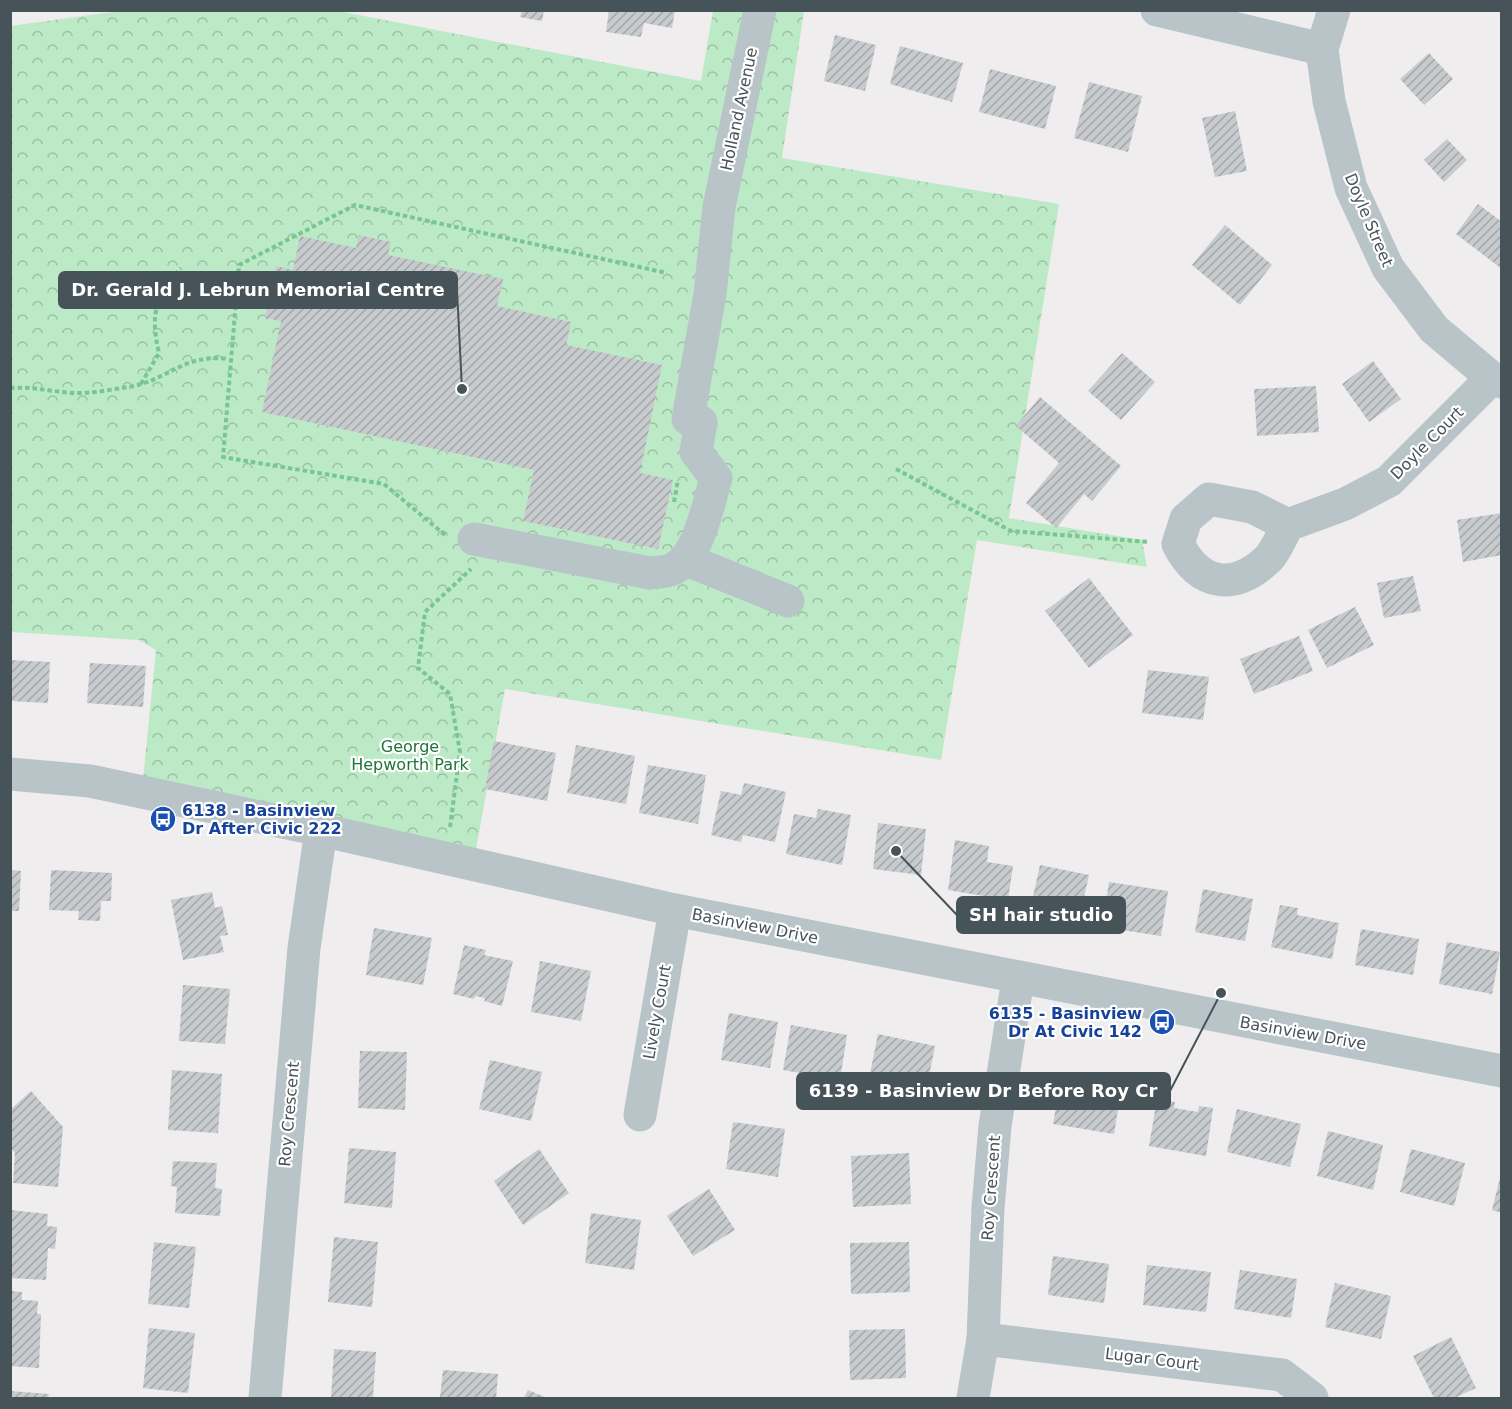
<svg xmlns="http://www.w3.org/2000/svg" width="1512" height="1409" viewBox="0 0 1512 1409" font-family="'DejaVu Sans',sans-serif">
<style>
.forest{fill:url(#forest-crowns)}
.building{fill:url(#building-hatch)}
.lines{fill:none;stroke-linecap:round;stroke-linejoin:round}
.path{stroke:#78c691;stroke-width:4;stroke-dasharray:4.5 3;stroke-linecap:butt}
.minor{stroke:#b9c4c8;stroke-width:33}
.labels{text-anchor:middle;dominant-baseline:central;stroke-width:4.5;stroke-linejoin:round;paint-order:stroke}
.street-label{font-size:16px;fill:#465358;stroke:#fff}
.park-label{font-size:16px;fill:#1d7438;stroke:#fff}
.transit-label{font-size:16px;font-weight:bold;fill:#164399;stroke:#fff;text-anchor:start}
.leader{fill:none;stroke:#465358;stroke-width:2}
.callout-dot{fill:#465358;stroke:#fff;stroke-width:2}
.callout{fill:#465358;stroke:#465358;stroke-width:2}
.callout-label{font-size:18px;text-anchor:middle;font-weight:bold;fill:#fff}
</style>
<defs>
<pattern id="forest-crowns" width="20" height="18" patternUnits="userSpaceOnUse" patternTransform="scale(1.5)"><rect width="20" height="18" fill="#bdeac6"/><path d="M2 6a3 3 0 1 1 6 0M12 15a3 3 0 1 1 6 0" fill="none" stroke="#9bc0a4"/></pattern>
<pattern id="building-hatch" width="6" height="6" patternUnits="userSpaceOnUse" patternTransform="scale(1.5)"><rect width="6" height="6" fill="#c7cbce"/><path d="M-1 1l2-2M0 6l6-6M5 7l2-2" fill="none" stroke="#a3a7aa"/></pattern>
</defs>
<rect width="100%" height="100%" fill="#efeded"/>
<!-- forest -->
<polygon class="forest" points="127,10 338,11 701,81 713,11 804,11 782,158 1059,204 1009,518 1142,540 1147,567 977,540 941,760 505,689 475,855 142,789 156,650 139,640 11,632 10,26"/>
<!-- building -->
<g class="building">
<polygon points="522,10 544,10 542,21 520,17"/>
<polygon points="609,10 675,10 672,28 644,23 641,37 606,32"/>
<polygon points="835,35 876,45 865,91 824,81"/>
<polygon points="900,46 963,63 952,102 890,84"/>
<polygon points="1429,53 1453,79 1424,105 1400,79"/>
<polygon points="990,69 1056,86 1045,129 979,112"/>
<polygon points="1089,82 1142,96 1128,152 1074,138"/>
<polygon points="1235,111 1247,171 1215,177 1202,118"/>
<polygon points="1447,139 1467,160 1444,182 1424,160"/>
<polygon points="1478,204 1502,222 1502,269 1456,234"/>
<polygon points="1225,225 1272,265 1240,305 1192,265"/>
<polygon points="359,235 391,242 388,255 503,279 497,306 571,322 566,345 662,365 640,473 673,480 658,549 523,521 534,470 262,412 281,321 265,318 276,266 293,270 300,236 356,248"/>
<polygon points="1122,353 1155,382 1121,420 1088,391"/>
<polygon points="1373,361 1401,399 1369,422 1342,384"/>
<polygon points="1316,386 1319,432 1257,436 1254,389"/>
<polygon points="1040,397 1121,466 1092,501 1084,494 1056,528 1026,503 1059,463 1016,426"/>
<polygon points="1502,513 1502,555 1463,562 1457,520"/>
<polygon points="1413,576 1421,611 1384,618 1377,583"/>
<polygon points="1089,578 1133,635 1089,668 1045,611"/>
<polygon points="1355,607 1374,645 1327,668 1308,630"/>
<polygon points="1299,636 1313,671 1254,694 1240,659"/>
<polygon points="10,660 50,662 48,703 10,701"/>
<polygon points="90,663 146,666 143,707 87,703"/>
<polygon points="1148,670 1209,677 1203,720 1142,713"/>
<polygon points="494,741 556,753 547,801 485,789"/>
<polygon points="576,745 635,756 626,804 567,793"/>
<polygon points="648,765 706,775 698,824 639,813"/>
<polygon points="744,783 786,792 775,842 743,835 741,842 711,835 721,791 741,795"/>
<polygon points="818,809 851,815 842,865 786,854 794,814 816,818"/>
<polygon points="878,823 926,829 921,875 873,869"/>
<polygon points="955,840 989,846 987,862 1013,866 1008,900 948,890"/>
<polygon points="1040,865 1089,875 1081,911 1032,901"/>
<polygon points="10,870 21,871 19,911 10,911"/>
<polygon points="51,870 112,873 111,901 101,901 100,921 78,920 79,911 49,910"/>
<polygon points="1109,882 1168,891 1161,936 1102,927"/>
<polygon points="1203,889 1253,899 1245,941 1195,932"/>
<polygon points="212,892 215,908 222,906 228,935 220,936 224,952 183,960 171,900"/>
<polygon points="1280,905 1298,908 1297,915 1339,923 1332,959 1271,947"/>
<polygon points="374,928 432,938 423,985 366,975"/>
<polygon points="1361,929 1419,939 1413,975 1355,965"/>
<polygon points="1447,942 1500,952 1492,994 1439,984"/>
<polygon points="464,945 486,950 484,955 513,961 502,1006 484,1001 485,998 475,996 474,999 453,994"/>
<polygon points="540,961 591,971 581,1021 531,1012"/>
<polygon points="183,985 230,989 225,1044 179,1041"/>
<polygon points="729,1013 778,1022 770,1068 721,1060"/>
<polygon points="791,1025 847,1035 840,1080 783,1070"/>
<polygon points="878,1034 935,1046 927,1086 870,1074"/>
<polygon points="360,1051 407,1052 405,1110 358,1108"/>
<polygon points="490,1060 542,1072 531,1121 479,1109"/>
<polygon points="172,1070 222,1074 218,1133 168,1130"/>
<polygon points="1062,1074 1122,1085 1114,1134 1053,1124"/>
<polygon points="31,1091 63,1127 58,1187 13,1183 15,1153 10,1147 10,1110"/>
<polygon points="1157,1099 1175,1102 1174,1108 1198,1112 1199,1106 1213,1108 1206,1156 1149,1146"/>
<polygon points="1237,1109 1301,1124 1290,1167 1227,1152"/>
<polygon points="733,1122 785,1129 778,1177 726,1169"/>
<polygon points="1328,1131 1383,1145 1373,1190 1317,1176"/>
<polygon points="349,1148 396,1152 392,1208 344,1203"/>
<polygon points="539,1149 569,1193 523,1225 494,1181"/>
<polygon points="1411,1149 1465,1163 1454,1206 1400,1192"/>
<polygon points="909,1153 911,1204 853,1207 851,1156"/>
<polygon points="173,1161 217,1163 215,1188 222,1189 220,1216 175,1213 177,1187 171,1186"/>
<polygon points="1501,1174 1502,1174 1502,1213 1492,1210"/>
<polygon points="709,1189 735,1230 693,1256 667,1216"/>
<polygon points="10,1210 48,1214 47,1226 57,1227 55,1249 48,1248 46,1280 10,1278"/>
<polygon points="591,1213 641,1220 634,1270 585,1263"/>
<polygon points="334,1237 378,1242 372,1307 328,1302"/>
<polygon points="154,1242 196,1247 189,1308 148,1304"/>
<polygon points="909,1242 910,1292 851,1294 850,1243"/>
<polygon points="1053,1256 1109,1264 1104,1303 1048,1295"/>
<polygon points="1147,1265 1211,1272 1206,1312 1143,1305"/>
<polygon points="1240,1270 1297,1279 1291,1318 1234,1309"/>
<polygon points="1335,1283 1391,1296 1381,1339 1325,1327"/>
<polygon points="10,1291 22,1292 22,1300 38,1301 37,1314 41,1314 39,1368 10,1366"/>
<polygon points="149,1328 195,1333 188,1393 143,1388"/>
<polygon points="905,1329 906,1378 850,1380 849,1330"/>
<polygon points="1451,1337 1476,1388 1454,1398 1434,1398 1413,1356"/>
<polygon points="334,1349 376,1352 373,1398 331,1398"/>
<polygon points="443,1370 498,1374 496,1398 440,1398"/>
<polygon points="528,1390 547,1398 524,1398"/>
<polygon points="10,1391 49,1394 48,1398 10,1398"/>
</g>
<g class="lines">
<!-- path -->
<g class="path">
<path d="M141 384 159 353C150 315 155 297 181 268"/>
<path d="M10 388C34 386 56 393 79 393 96 393 113 389 129 387 169 380 183 353 229 359"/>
<polyline points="896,469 1011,531 1149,542"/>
<polyline points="674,502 678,480"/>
<polyline points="445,535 384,484 223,457 239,265 355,205 667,273"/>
<polyline points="450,827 460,752 450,694 418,668 425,612 471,569"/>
</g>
<!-- minor -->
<g class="minor">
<polyline points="1157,10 1322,49"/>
<polyline points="1334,10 1322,49 1329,101 1351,188 1388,268 1434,329 1492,378 1502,382"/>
<polyline points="688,419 710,294 719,207 760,10"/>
<path d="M1288 525C1282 535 1277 549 1269 558 1235 591 1200 587 1178 544L1186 519 1209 499 1252 507 1288 525 1345 504 1389 481 1492 378"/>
<path d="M474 539 650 573C657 572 667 572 673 569 699 557 708 504 716 478L696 452 701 422"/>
<polyline points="687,560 788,601"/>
<polyline points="10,774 90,781 321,830 675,910 1502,1071"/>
<polyline points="640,1115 675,910"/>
<polyline points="983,1339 1282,1375 1312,1398"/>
<polyline points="265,1398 304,948 321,830"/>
<polyline points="973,1398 983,1339 988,1208 995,1126 1018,979"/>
</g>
</g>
<!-- icons -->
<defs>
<g id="bus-disc" transform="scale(1.35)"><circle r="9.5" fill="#1a4fb4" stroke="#fff"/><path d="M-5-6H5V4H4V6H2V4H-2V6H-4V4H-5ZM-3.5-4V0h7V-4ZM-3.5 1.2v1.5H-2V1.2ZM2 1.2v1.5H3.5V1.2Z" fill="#fff"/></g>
</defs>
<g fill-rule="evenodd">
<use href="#bus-disc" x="163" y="819"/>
<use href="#bus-disc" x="1162" y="1022"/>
</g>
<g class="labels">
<!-- street labels -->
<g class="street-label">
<text transform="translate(739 109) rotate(-78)">Holland Avenue</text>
<text transform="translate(1369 220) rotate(67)">Doyle Street</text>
<text transform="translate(1427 443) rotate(-45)">Doyle Court</text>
<text transform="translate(755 926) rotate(11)">Basinview Drive</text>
<text transform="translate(657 1012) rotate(-80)">Lively Court</text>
<text transform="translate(1303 1033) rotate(10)">Basinview Drive</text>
<text transform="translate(289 1114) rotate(-85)">Roy Crescent</text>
<text transform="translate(991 1188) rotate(-86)">Roy Crescent</text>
<text transform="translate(1152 1359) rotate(7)">Lugar Court</text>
</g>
<!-- park labels -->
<g class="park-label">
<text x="410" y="746">George<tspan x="410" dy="18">Hepworth Park</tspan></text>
</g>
<!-- transit labels -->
<g class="transit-label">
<text x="182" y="810">6138 - Basinview<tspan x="182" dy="18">Dr After Civic 222</tspan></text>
<text x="1142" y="1013" text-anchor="end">6135 - Basinview<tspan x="1142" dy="18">Dr At Civic 142</tspan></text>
</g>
</g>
<!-- callouts -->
<path class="leader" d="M462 389L457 290M896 851L957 915M1221 993L1170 1091"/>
<g class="callout-dot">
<circle cx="462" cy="389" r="6"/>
<circle cx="896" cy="851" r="6"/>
<circle cx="1221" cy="993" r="6"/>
</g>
<g class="callout">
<rect x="59" y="272" width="398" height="36" rx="6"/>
<rect x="957" y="897" width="168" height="36" rx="6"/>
<rect x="797" y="1073" width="373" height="36" rx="6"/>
</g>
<g class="callout-label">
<text x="258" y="296">Dr. Gerald J. Lebrun Memorial Centre</text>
<text x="1041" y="921">SH hair studio</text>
<text x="983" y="1097">6139 - Basinview Dr Before Roy Cr</text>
</g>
<!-- border -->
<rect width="1512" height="1409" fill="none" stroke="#465358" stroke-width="24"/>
</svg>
